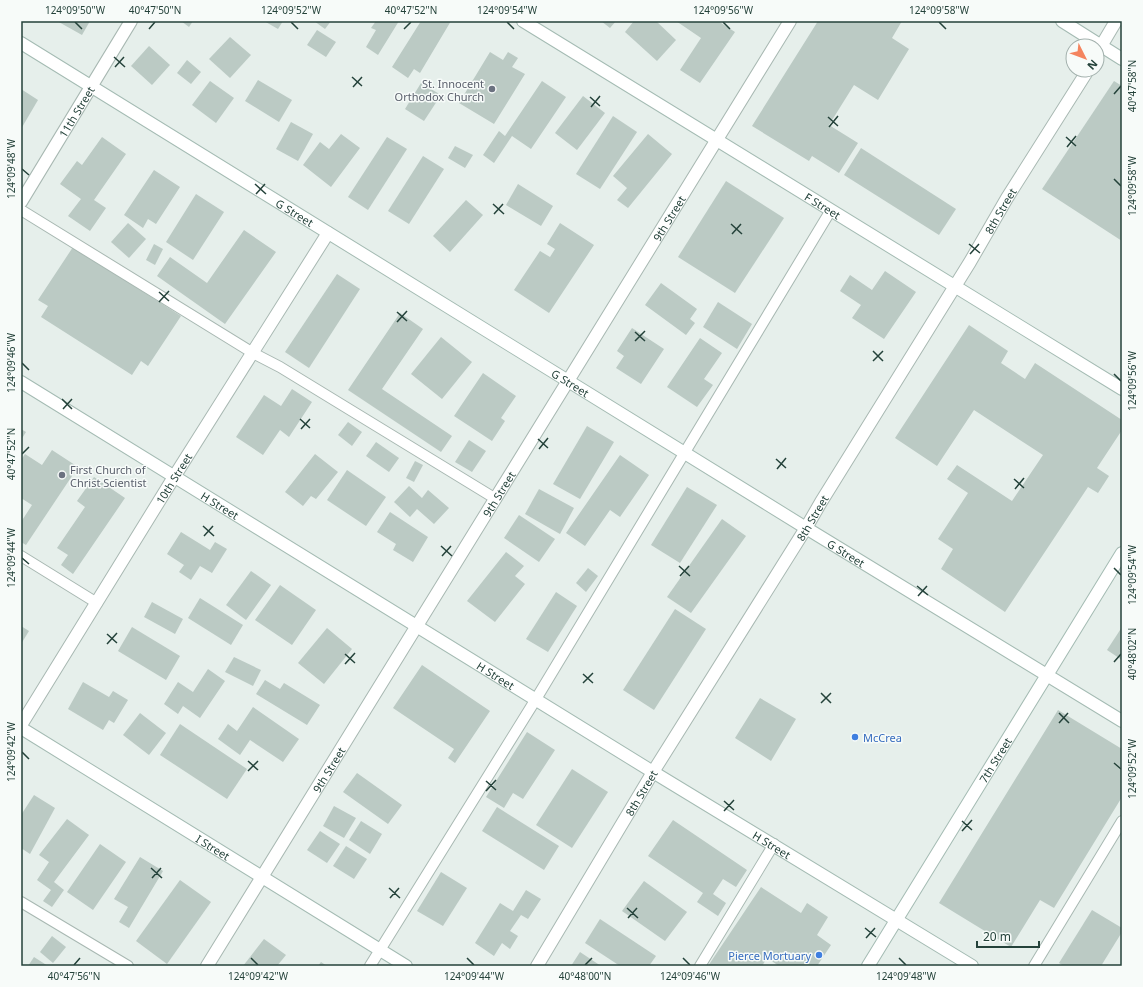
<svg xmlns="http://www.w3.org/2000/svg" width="1143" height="987" viewBox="0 0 1143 987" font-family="'Noto Sans',sans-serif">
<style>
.building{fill:#bbcac4}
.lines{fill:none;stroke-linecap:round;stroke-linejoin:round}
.lane-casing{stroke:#a8b8b2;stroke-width:12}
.street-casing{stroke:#a8b8b2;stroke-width:14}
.secondary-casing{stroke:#a4bbb3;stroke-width:14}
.lane{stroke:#fff;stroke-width:10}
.street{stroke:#fff;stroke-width:12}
.secondary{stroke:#fff;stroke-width:12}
.ticks{fill:none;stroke:#24423a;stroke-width:1.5}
.worship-dot{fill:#6b7280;stroke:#f7fbf9;stroke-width:1.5}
.shop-dot{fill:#3f7fe0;stroke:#f7fbf9;stroke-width:1.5}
.labels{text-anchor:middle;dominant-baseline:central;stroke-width:3;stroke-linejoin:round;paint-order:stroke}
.worship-label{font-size:11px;fill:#5b616d;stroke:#f7fbf9;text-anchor:end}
.street-label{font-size:11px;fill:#24423a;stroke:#f7fbf9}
.shop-label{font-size:11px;fill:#366cbe;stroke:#f7fbf9;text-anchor:start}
.neatline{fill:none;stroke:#24423a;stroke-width:1.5}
.ticks-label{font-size:10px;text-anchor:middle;fill:#24423a}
</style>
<rect width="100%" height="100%" fill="#e6efeb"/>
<!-- building -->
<g class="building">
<polygon points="57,21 90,21 82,35"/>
<polygon points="181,21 193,21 189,27"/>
<polygon points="264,21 283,21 278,29"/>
<polygon points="314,21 331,21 325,29"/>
<polygon points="376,21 399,21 378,55 366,47 376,30 371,28"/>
<polygon points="421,21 451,21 420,73 414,69 408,78 392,67"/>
<polygon points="601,21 616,21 610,28"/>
<polygon points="634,21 656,21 676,40 657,61 625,32"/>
<polygon points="676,21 718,21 735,32 700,83 680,70 701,38"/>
<polygon points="818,21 902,21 892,38 909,49 878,100 854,85 829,125 858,143 839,173 812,156 809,161 752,126"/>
<polygon points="317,30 336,42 326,57 307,45"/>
<polygon points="230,37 251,55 230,78 209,59"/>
<polygon points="149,46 170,65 152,85 131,66"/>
<polygon points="490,52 503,60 508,52 518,58 512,67 525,74 494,124 459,103"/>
<polygon points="187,60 201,72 191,84 177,73"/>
<polygon points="258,80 292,100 279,122 245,101"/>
<polygon points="210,81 234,98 216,123 192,105"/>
<polygon points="542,81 566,97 531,149 512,136 494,163 483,155 499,131 505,136"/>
<polygon points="1114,81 1122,86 1122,241 1042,189"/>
<polygon points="421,83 441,95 424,121 405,109"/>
<polygon points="21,89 38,100 21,129"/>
<polygon points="583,96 605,113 577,150 555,133"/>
<polygon points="613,116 637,132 600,189 576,174"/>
<polygon points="291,122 313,134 298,161 276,149"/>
<polygon points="341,134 360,148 331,187 303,165 320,142 329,149"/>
<polygon points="648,134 672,154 628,208 617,200 627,188 613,176"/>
<polygon points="102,137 126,154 94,200 106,208 90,231 68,216 81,199 60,184 77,161 82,165"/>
<polygon points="387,137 407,149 368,210 348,197"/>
<polygon points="455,146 473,155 465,168 448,158"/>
<polygon points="861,148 956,209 939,235 844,175"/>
<polygon points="423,156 444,169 409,224 388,211"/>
<polygon points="154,170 180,187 156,224 148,219 143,228 124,215"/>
<polygon points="726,181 784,218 735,293 678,257"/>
<polygon points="518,184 553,206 541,226 506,205"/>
<polygon points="196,194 224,212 193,260 166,242"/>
<polygon points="466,200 483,215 450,252 433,236"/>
<polygon points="128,223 146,239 129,258 111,242"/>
<polygon points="560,223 594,245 549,313 514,290 540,251 550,257 555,249 547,244"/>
<polygon points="244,230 276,252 225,324 157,276 170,257 207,283"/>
<polygon points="154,244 163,249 155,265 146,260"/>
<polygon points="73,247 181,316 148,366 141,361 132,375 41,317 48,306 38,300"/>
<polygon points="885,271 916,292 884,339 852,318 861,305 840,291 850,275 872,290"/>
<polygon points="337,274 360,289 309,368 285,352"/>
<polygon points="661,283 697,309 690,319 695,323 686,335 645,305"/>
<polygon points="718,302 752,324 737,349 703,327"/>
<polygon points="400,313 423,329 382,389 452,436 441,452 348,390"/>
<polygon points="969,325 1008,351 1001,363 1025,379 1035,363 1122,420 1122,430 1097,468 1109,476 1098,493 1088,487 1005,612 941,569 953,549 938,539 968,493 947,479 957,465 1012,501 1043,455 974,410 937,466 895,438"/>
<polygon points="632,328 664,349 641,384 616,368 624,356 617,351"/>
<polygon points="441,337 472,362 442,399 411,374"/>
<polygon points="700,338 722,353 704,379 713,385 697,407 667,387"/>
<polygon points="483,373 516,396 501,418 505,421 492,441 454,416"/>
<polygon points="292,389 312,402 289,437 280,430 263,455 236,437 264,395 281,406"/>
<polygon points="348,422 362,432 352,446 338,435"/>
<polygon points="587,426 614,442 580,499 553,484"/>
<polygon points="21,429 26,432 21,440"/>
<polygon points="469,440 486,451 472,472 455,462"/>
<polygon points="376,442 399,458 389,472 366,456"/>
<polygon points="52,450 78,467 26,545 21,542 21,522 32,505 21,498 21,460 25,454 42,465"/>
<polygon points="315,454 338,472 316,499 311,496 303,506 285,492"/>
<polygon points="620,455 649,475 620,517 610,510 585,546 566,533"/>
<polygon points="415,461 423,465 414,482 406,478"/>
<polygon points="347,470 386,497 366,526 327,500"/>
<polygon points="94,477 125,498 73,574 61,565 68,555 57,548 85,507 77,501"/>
<polygon points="409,486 422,498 428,490 449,508 434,524 417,509 410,517 394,502"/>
<polygon points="687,487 717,505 680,563 651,545"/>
<polygon points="539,489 574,508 560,534 525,514"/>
<polygon points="390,512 428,537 413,562 393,550 396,544 377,532"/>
<polygon points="519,515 555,539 539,562 504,538"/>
<polygon points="722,519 746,536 691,613 667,597"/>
<polygon points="181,532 210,550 215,542 227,549 212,573 200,566 191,580 179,572 184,565 167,554"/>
<polygon points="506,552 524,566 515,576 525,584 495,622 467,601"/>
<polygon points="588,568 598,576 586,592 576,583"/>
<polygon points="251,571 271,585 246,620 226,605"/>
<polygon points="280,585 316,610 292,645 255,620"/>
<polygon points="556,592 577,606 548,652 526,639"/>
<polygon points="200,598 243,625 231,645 188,618"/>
<polygon points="152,602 183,619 175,634 144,617"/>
<polygon points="675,609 706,629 654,710 623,690"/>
<polygon points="21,626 29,631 21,644"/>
<polygon points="132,627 180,656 166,680 118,651"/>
<polygon points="1122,627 1122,660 1107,650"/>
<polygon points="327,628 352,649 324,684 298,663"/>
<polygon points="234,657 261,670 253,686 225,672"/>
<polygon points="422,665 490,711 455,763 448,758 454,749 393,708"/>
<polygon points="208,669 225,681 200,718 183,706 178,714 164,704 178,682 193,692"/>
<polygon points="265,680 280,689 284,683 320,705 307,725 256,694"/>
<polygon points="83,682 109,697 113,691 128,700 114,723 109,720 103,730 68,709"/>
<polygon points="760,698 796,719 771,761 735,738"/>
<polygon points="253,707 299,739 283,762 250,740 240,755 218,739 228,724 237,731"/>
<polygon points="1058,710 1122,749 1122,797 1054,908 1040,900 1011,947 939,903"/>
<polygon points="140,713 166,733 149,755 123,735"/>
<polygon points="180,724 247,769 227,799 160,755"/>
<polygon points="527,732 555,750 523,799 513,793 504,808 486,797"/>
<polygon points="572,769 608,792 572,848 536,825"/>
<polygon points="357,773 402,805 388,824 343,792"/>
<polygon points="34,795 55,808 30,854 21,848 21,815"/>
<polygon points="334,806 356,818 344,838 323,826"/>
<polygon points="497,807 559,846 544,870 482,831"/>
<polygon points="67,819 89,835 54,882 64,890 52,907 43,901 51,890 37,880 49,862 39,855"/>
<polygon points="673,820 747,870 736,887 723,879 713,894 726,903 718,916 697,902 703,893 648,856"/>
<polygon points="361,821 382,834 370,854 349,840"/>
<polygon points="320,831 340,844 327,863 307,850"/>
<polygon points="100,844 126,862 93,910 67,892"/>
<polygon points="346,846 367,859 354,879 333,866"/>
<polygon points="140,857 163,871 129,928 119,922 128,907 114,899"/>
<polygon points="441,872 467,888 443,926 417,911"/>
<polygon points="180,880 211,902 167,964 136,941"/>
<polygon points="644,881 687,912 665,941 622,911"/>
<polygon points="761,887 801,913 807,903 828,917 817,935 831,945 817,966 779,966 767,958 762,966 708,966"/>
<polygon points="526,890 541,899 528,919 521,915 510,931 518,936 510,949 502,943 494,956 475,943 500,903 513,911"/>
<polygon points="1092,910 1122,928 1122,932 1101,966 1064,966 1059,963"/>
<polygon points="600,919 656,956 649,966 620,966 585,943"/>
<polygon points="52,936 66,947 53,963 40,952"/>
<polygon points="264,939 286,955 277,966 243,966"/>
<polygon points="580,952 601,966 571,966"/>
<polygon points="34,957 48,966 28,966"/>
<polygon points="321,962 327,966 318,966"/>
</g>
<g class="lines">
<!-- lane casing -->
<g class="lane-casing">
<g id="lane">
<polyline points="21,210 253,353 280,367 496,499"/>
<polyline points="21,556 97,603"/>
<polyline points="21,902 128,966"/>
<polyline points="370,966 536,699 831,210"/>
<polyline points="700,966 774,844"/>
<polyline points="1034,966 1122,821"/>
</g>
</g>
<!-- street casing -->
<g class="street-casing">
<g id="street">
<polyline points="1097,53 1116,21"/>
<path id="s1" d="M21 202 131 21"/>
<path id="s2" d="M21 725 174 477 328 233"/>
<path id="s3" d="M207 966 790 21"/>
<path id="s4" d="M537 966 653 772 806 528 821 502 970 262 1007 198 1088 70"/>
</g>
</g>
<!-- secondary casing -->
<g class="secondary-casing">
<g id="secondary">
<path id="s5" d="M523 21 1122 389"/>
<polyline points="1062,21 1122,59"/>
<path id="s6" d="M21 43 806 528 1122 721"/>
<path id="s7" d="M21 382 653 772 972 966"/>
<path id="s8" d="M21 728 406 966"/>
<path id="s9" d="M868 966 1122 553"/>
</g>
</g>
<!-- lane -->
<use href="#lane" class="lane"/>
<!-- street -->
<use href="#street" class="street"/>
<!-- secondary -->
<use href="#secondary" class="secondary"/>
</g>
<!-- ticks -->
<path class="ticks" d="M75 22 82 29M291 22 298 29M507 22 514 29M723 22 730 29M939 22 946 29M149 29 155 22M404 29 411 22M114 57 125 67M115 67 124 57M352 77 362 86M353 87 362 77M1114 94 1121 86M590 97 600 106M591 107 600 96M828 117 838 126M829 127 838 116M1066 137 1076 146M1067 147 1076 136M22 169 29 175M1114 179 1121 186M255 184 266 194M256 194 265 184M493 204 504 214M494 214 503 204M731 224 742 234M732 234 741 224M969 244 980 253M970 254 979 244M159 292 169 301M159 302 169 291M397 312 407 321M397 322 407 311M635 332 645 341M635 341 645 331M873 351 883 361M873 361 883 351M22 363 29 370M1114 374 1121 381M62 399 72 409M63 409 72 399M300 419 310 428M301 429 310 419M538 439 548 448M539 449 548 438M22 454 29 447M776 459 786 468M777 469 786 458M1014 479 1024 488M1015 489 1024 478M203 526 214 536M204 536 213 526M441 546 452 556M442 556 451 546M22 558 29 564M679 566 690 576M1114 568 1121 575M680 576 689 566M917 586 928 595M918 596 927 586M107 634 117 643M107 644 117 633M345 654 355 663M1114 662 1121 654M345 664 355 653M583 674 593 683M583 683 593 673M821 693 831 703M821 703 831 693M1059 713 1069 723M1059 723 1068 713M22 752 29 759M248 761 258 770M1114 763 1121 769M248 771 258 761M486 781 496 790M486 791 496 780M724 801 734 810M724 811 734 800M962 821 972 830M962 831 972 820M151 868 162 878M152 878 161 868M389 888 400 898M390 898 399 888M627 908 638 918M628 918 637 908M865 928 876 937M866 938 875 928M251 958 258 965M467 958 474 965M683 958 690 965M899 958 906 965M74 965 80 958M585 965 592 958"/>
<!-- markers -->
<g class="worship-dot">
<circle cx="492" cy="89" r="4"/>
<circle cx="62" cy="475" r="4"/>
</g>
<g class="shop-dot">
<circle cx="855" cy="737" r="4"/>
<circle cx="819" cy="955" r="4"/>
</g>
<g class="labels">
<!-- worship labels -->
<g class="worship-label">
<text x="484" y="83">St. Innocent<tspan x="484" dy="13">Orthodox Church</tspan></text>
<text x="70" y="469" text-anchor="start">First Church of<tspan x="70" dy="13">Christ Scientist</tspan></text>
</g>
<!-- street labels -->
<g class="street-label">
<text stroke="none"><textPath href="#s1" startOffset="106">11th Street</textPath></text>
<text stroke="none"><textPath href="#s5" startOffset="352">F Street</textPath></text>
<text stroke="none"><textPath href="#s4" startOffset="886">8th Street</textPath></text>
<text stroke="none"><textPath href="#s6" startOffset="322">G Street</textPath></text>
<text stroke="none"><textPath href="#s3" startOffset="879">9th Street</textPath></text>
<text stroke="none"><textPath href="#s6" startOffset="646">G Street</textPath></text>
<text stroke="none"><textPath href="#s2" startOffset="290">10th Street</textPath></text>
<text stroke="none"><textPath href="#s3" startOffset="555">9th Street</textPath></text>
<text stroke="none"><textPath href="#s7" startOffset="234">H Street</textPath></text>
<text stroke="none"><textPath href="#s4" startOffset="526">8th Street</textPath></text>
<text stroke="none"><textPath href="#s6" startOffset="970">G Street</textPath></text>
<text stroke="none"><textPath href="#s7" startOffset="558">H Street</textPath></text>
<text stroke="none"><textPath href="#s9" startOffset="242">7th Street</textPath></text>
<text stroke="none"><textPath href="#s3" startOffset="231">9th Street</textPath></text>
<text stroke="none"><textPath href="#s4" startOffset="202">8th Street</textPath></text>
<text stroke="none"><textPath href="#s7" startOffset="882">H Street</textPath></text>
<text stroke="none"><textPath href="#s8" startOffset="226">I Street</textPath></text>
</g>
<!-- shop labels -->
<g class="shop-label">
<text x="863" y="737">McCrea</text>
<text x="811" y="955" text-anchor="end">Pierce Mortuary</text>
</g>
</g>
<!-- border -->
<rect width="1143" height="987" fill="none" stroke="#f7fbf9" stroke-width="44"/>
<!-- north arrow -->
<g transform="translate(1085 58) rotate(132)"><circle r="19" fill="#f7fbf9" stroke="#a3b1ad"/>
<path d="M0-3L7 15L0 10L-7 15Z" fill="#f4845f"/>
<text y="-6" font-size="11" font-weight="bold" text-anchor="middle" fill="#24423a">N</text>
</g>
<!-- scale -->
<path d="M977 941v6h62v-6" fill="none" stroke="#24423a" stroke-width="2"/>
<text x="983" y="941" font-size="12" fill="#24423a" stroke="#f7fbf9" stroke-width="3" paint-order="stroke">20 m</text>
<rect x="22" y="22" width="1099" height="943" class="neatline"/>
<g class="ticks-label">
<text x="75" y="14">124°09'50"W</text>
<text x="155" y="14">40°47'50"N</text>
<text x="291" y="14">124°09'52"W</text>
<text x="411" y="14">40°47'52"N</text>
<text x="507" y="14">124°09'54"W</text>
<text x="723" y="14">124°09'56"W</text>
<text x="939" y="14">124°09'58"W</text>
<text transform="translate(1132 86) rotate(-90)" y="4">40°47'58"N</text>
<text transform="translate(11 169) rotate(-90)" y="4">124°09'48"W</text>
<text transform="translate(1132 186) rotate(-90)" y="4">124°09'58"W</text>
<text transform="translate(11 363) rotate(-90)" y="4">124°09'46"W</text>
<text transform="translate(1132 381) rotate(-90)" y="4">124°09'56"W</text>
<text transform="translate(11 454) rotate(-90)" y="4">40°47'52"N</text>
<text transform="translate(11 558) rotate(-90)" y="4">124°09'44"W</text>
<text transform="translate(1132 575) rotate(-90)" y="4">124°09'54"W</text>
<text transform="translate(1132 654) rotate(-90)" y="4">40°48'02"N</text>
<text transform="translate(11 752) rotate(-90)" y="4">124°09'42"W</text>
<text transform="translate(1132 769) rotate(-90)" y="4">124°09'52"W</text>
<text x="74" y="980">40°47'56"N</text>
<text x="258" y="980">124°09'42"W</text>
<text x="474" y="980">124°09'44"W</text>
<text x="585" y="980">40°48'00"N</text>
<text x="690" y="980">124°09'46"W</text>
<text x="906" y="980">124°09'48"W</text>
</g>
</svg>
